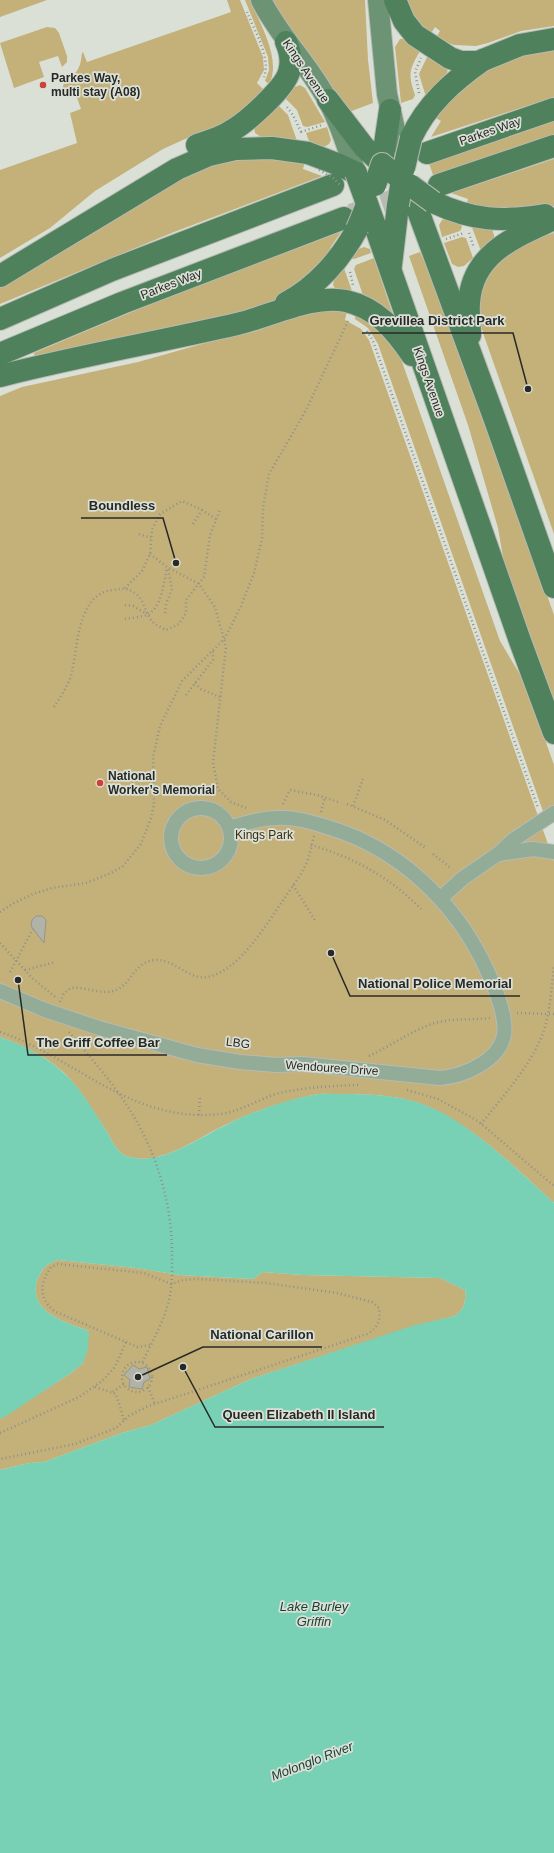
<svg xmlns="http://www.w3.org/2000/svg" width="554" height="1853" viewBox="0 0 554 1853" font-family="Helvetica,sans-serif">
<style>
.green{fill:#c4b079}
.water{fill:#78d0b5}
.building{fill:#b1b2a8;stroke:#94958c}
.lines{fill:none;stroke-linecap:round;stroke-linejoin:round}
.primary-tunnel{stroke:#b7bbb4;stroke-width:22;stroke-dasharray:22 11;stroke-linecap:butt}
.street-casing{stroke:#b7bbb4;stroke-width:16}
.secondary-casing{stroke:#b7bbb4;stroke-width:22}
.primary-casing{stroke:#b7bbb4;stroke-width:24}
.path{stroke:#8e918b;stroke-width:2.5;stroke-dasharray:1 3;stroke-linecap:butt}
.street{stroke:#92ac97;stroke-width:14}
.secondary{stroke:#6b9374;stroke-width:20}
.primary{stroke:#4f815c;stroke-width:22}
.primary-bridge-casing{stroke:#b7bbb4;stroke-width:24;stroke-linecap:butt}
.path-bridge{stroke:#8e918b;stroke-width:2.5;stroke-dasharray:1 3;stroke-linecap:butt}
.primary-bridge{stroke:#4f815c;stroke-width:22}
.poi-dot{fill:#cf4136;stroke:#dbe0d7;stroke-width:1.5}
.labels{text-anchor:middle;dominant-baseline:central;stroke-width:3.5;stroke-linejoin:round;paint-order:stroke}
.street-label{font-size:12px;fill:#282926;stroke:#dbe0d7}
.poi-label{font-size:12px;font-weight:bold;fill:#282926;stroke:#dbe0d7;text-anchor:start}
.park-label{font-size:12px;fill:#3a2e0f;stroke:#dbe0d7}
.water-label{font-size:13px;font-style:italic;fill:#163e32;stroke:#dbe0d7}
.leader{fill:none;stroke:#282926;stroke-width:1.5}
.callout-dot{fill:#282926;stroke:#dbe0d7;stroke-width:1.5}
.callout-label{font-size:13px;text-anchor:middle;font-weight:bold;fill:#282926;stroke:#dbe0d7;stroke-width:3.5;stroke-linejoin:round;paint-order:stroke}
</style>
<rect width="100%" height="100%" fill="#dbe0d7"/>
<!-- green -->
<g class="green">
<polygon points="0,0 47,0 0,17"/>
<path d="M227 0H240L263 57 264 70 257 83 264 90 229 122 185 139 163 149 95 191 50 228 0 258V170L77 143 70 113 81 109 74 89 63 93C60 80 73 79 78 69 81 64 81 59 82 53L83 52 87 62 231 12Z"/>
<path d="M245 0H250C260 24 282 60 269 84L265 81 269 70 268 57Z"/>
<polygon points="270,0 365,0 368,60 373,103 349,112"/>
<polygon points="404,0 554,0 554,26 521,31 488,43 476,46 454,45 436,38 440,31 435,27 430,35 410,16 413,12"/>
<polygon points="47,27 55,28 59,33 67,56 67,62 62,67 58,56 39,62 44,77 14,88 0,43"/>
<path d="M400 39H405L420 51C409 70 408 74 415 95L413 99 401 103 395 47Z"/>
<path d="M554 49V97L431 137 441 121 434 117C455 91 484 69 515 57 527 53 541 52 554 49Z"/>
<polygon points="428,55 448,69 446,76 426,97 419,74"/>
<polygon points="300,85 305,88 325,122 307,127 303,126 297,110 284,97 295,87"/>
<polygon points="276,103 288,115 297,141 261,137 255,133 254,127"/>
<polygon points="554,118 554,138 434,178 428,160"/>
<polygon points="327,127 331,140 329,144 324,147 310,144 306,133"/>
<polygon points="256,157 305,162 303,169 322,176 174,232 0,304 0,285 177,179 215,162"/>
<polygon points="554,159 554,206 527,211 466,207 468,199 451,193"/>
<polygon points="446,218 460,222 462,227 460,231 442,237 439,225 442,220"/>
<polygon points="471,225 492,229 494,235 494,239 481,251"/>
<path d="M341 232 330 248 336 253 271 306 35 360 34 353C135 310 237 268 341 232Z"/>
<polygon points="554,233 554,534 483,333 480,321 479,303 482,289 488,276 496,263 529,240"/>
<polygon points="462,237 466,238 473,258 464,266 458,267 452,264 444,243"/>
<polygon points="364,247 370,249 371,253 354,259 352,259 356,250"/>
<polygon points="420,252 436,286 472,381 554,615 554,711 505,569 498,528 468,425 409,256"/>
<polygon points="374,258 392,312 392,313 364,298 354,269 356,265"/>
<polygon points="344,268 353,294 336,290 333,285 334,280"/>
<path d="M319 309 347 311 345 320 361 329 369 340 554 861V1203C518 1170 480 1132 436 1110 405 1095 373 1094 339 1094 331 1094 321 1093 313 1095 282 1102 251 1112 223 1126 198 1138 164 1163 135 1158 130 1157 124 1156 120 1152 114 1146 110 1137 106 1130 94 1113 84 1094 70 1079 51 1058 26 1047 0 1037V396L22 387 138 362 216 340 253 332Z"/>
<polygon points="355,314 380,330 379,333 390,340 400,356 500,641 525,683 554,765 554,810 545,817 378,344 368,328 355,319"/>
<path d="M58 1260 136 1268 180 1275 253 1279 263 1272 303 1275 440 1278 465 1290 466 1297 463 1308 455 1316 415 1326 251 1379 151 1425 122 1433 44 1462 30 1463 0 1470V1418L3 1417 71 1373 83 1363 89 1331C65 1322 26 1312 38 1278 42 1268 48 1263 58 1260Z"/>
</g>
<!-- water -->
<path class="water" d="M0 1037C25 1046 48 1057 68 1077 83 1092 94 1112 106 1130 110 1137 114 1146 120 1152 124 1156 130 1157 135 1158 165 1163 200 1137 226 1125 253 1111 284 1101 313 1095 321 1093 331 1094 339 1094 374 1094 407 1095 439 1111 482 1134 518 1170 554 1203V1853H0V1470L30 1463 44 1462 122 1433 151 1425 251 1379 415 1325 455 1316 463 1308 466 1297 465 1290 440 1278 303 1275 263 1272 253 1279 180 1275 136 1268 58 1260C48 1263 42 1268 38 1278 26 1312 65 1322 89 1331L88 1349 83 1363 71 1373 3 1418H0Z"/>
<!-- building -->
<g class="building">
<polygon points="36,916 42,916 46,920 44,943 31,926 32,920"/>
<polygon points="133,1365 139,1369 147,1367 150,1379 144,1382 142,1389 129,1387 130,1380 124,1375"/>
</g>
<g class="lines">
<!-- primary-tunnel -->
<polyline class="primary-tunnel" points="351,215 415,193"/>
<!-- street casing -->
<g class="street-casing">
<g id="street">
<circle cx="201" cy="838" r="30"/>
<polyline points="498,854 533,849 554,852"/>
<polyline points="441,898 463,878 498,854 513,840 554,813"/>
<path d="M0 991 45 1010 99 1028 197 1055 240 1062 277 1065 302 1064 440 1078C464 1076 499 1061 504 1035 507 1016 494 985 486 968 455 902 399 848 327 827 311 822 294 817 277 818 261 818 245 823 230 828"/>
</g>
</g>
<!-- secondary casing -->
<g class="secondary-casing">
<g id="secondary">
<path d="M261 0C279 36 308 64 327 99 340 122 347 148 356 173"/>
<polyline points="378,0 387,94 398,143"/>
</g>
</g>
<!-- primary casing -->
<g class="primary-casing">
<g id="primary">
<polyline points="395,0 404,21 415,35 450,58 461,62 478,62 520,45 554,39"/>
<polyline points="328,100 364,147 382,164 390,110"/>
<path d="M411 138C426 105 453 81 483 60"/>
<path d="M197 145C208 141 221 138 231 131 246 123 285 88 289 72 292 62 290 51 286 42"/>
<polyline points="427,153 554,109"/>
<polyline points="439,185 554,146"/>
<path d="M433 202C473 221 502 222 545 215"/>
<polyline points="417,208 495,420 554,587"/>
<polyline points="374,223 520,641 554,733"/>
<polyline points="391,265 398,205"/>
<polyline points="0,276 177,169 209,155 235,149 272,148 308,153 337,164 356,173"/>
<path d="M286 303C316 287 341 259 357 229"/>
<polyline points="0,319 112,270 333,185"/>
<path d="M470 335C470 324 468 314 469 303 472 253 515 237 554 219"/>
<polyline points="0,354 122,303 344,218"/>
<path d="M0 376C79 356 158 342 237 324 271 316 312 294 346 301 377 308 395 330 412 355"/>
</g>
</g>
<!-- path -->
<g class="path">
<path d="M247 12C254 30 271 57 264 77"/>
<polyline points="419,93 415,72 421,58"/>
<polyline points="287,107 293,115 302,134"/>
<polyline points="301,132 322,125"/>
<polyline points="469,233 474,248"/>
<polyline points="446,239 464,233"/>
<polyline points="350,272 353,285"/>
<polyline points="367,331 373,341 379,358 538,808"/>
<polyline points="193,524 202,510"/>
<polyline points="139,534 151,538"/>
<polyline points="150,554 167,567 199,584 215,607 226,647 213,763 218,789 231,802 246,808"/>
<polyline points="125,588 142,571 150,554 152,529 160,514 182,501 202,510 216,519"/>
<polyline points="125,605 133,606 147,614"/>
<polyline points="165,613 166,604 172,589 168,569"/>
<path d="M125 619C132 618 140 617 147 615 162 608 164 581 167 567"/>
<polyline points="195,683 201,689 220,697"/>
<polyline points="186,695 213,660 213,651"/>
<path d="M54 707C61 696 69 685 72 672 78 646 77 595 112 590 120 589 126 587 133 592 146 599 144 615 155 624 158 626 162 628 166 630L179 624 186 613V600L204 577 210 535 220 510"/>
<polyline points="118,787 153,790"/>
<polyline points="283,804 290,790 317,795 338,802"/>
<polyline points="347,804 385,820 426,848"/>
<polyline points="353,806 363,779"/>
<polyline points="321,812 325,797"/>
<path d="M311 845C353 857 391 878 421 909"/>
<polyline points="433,854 452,869"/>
<polyline points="293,885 316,922"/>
<polyline points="0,912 14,903 33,894 52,888 86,883 111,873 123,866 141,844 151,818 154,804 153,757 160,726 182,681 225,638 241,606 254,573 262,539 263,508 269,474 306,410 349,319"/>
<polyline points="0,943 33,979 57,998"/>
<polyline points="25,970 56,962"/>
<polyline points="10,972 33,929"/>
<path d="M60 1002 64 993 71 988C86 986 101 996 116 990 132 984 134 961 156 960 174 959 189 980 207 977 239 972 267 923 284 899 291 888 300 877 305 866 310 857 311 846 314 836"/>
<polyline points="517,1013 554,1014"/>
<path d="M0 1032C69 1055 120 1112 197 1115 207 1115 221 1115 230 1112 246 1108 260 1099 276 1094 304 1087 331 1086 360 1085"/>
<path d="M69 1032C86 1053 104 1072 119 1094 152 1139 171 1194 172 1250 172 1267 173 1287 168 1304 162 1325 151 1344 142 1363"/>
<path d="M369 1056C391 1046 412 1030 435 1023 453 1018 472 1020 490 1018"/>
<polyline points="407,1090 438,1099 478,1121 554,1186"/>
<polyline points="199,1115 200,1095"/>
<path d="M481 1124C503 1096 528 1069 542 1036 550 1015 551 990 554 967"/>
<polyline points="126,1342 137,1347 150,1345"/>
<circle cx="137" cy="1377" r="15"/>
<polyline points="95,1387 116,1394 124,1420"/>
<polyline points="148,1387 155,1404"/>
<polyline points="113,1392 124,1384"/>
<path d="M0 1433 79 1397 102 1381 115 1367 126 1342 54 1311C38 1297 40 1283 51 1267L57 1264 144 1273 171 1284 183 1280 199 1279 266 1283 337 1293 372 1302 379 1308C381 1320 378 1328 367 1334L146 1407 129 1416 116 1428 75 1444 0 1459"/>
</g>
<!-- street -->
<use href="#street" class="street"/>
<!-- secondary -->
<use href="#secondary" class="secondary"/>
<!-- primary -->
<use href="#primary" class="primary"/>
<!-- primary-bridge casing -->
<g class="primary-bridge-casing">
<g id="primary-bridge">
<polyline points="404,168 411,138"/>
<polyline points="356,173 374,223"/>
<polyline points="375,185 382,164 402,180 398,205"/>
<polyline points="410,185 433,202"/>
<polyline points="357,229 367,205"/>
</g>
</g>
<!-- path-bridge -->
<polyline class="path-bridge" points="319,170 333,178 341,186"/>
<!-- primary-bridge -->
<use href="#primary-bridge" class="primary-bridge"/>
</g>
<!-- markers -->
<g class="poi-dot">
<circle cx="43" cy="85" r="4"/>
<circle cx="100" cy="783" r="4"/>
</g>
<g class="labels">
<!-- street labels -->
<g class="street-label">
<text transform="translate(306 71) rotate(56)">Kings Avenue</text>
<text transform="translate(490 131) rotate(-19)">Parkes Way</text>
<text transform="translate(171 284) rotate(-21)">Parkes Way</text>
<text transform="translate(429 382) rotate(71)">Kings Avenue</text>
<text transform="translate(238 1043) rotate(7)">LBG</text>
<text transform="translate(332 1068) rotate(4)">Wendouree Drive</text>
</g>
<!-- poi labels -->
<g class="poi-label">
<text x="51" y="78">Parkes Way,<tspan x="51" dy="14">multi stay (A08)</tspan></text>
<text x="108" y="776">National<tspan x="108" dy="14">Worker’s Memorial</tspan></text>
</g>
<!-- park labels -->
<g class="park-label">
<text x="264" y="835">Kings Park</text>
</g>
<!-- water labels -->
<g class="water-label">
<text x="314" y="1606">Lake Burley<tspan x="314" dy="15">Griffin</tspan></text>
<text transform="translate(312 1761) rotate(-21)">Molonglo River</text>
</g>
</g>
<!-- callouts -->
<path class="leader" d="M528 389L513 333H362M176 563L163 518H81M331 953L350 996H520M18 980L28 1055H167M138 1377L203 1347H322M183 1367L215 1427H384"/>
<g class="callout-dot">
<circle cx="528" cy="389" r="4"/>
<circle cx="176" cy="563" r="4"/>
<circle cx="331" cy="953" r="4"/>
<circle cx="18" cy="980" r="4"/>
<circle cx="138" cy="1377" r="4"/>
<circle cx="183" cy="1367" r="4"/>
</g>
<g class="callout-label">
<text x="437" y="325">Grevillea District Park</text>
<text x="122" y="510">Boundless</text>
<text x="435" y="988">National Police Memorial</text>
<text x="98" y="1047">The Griff Coffee Bar</text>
<text x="262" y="1339">National Carillon</text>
<text x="299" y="1419">Queen Elizabeth II Island</text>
</g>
</svg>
